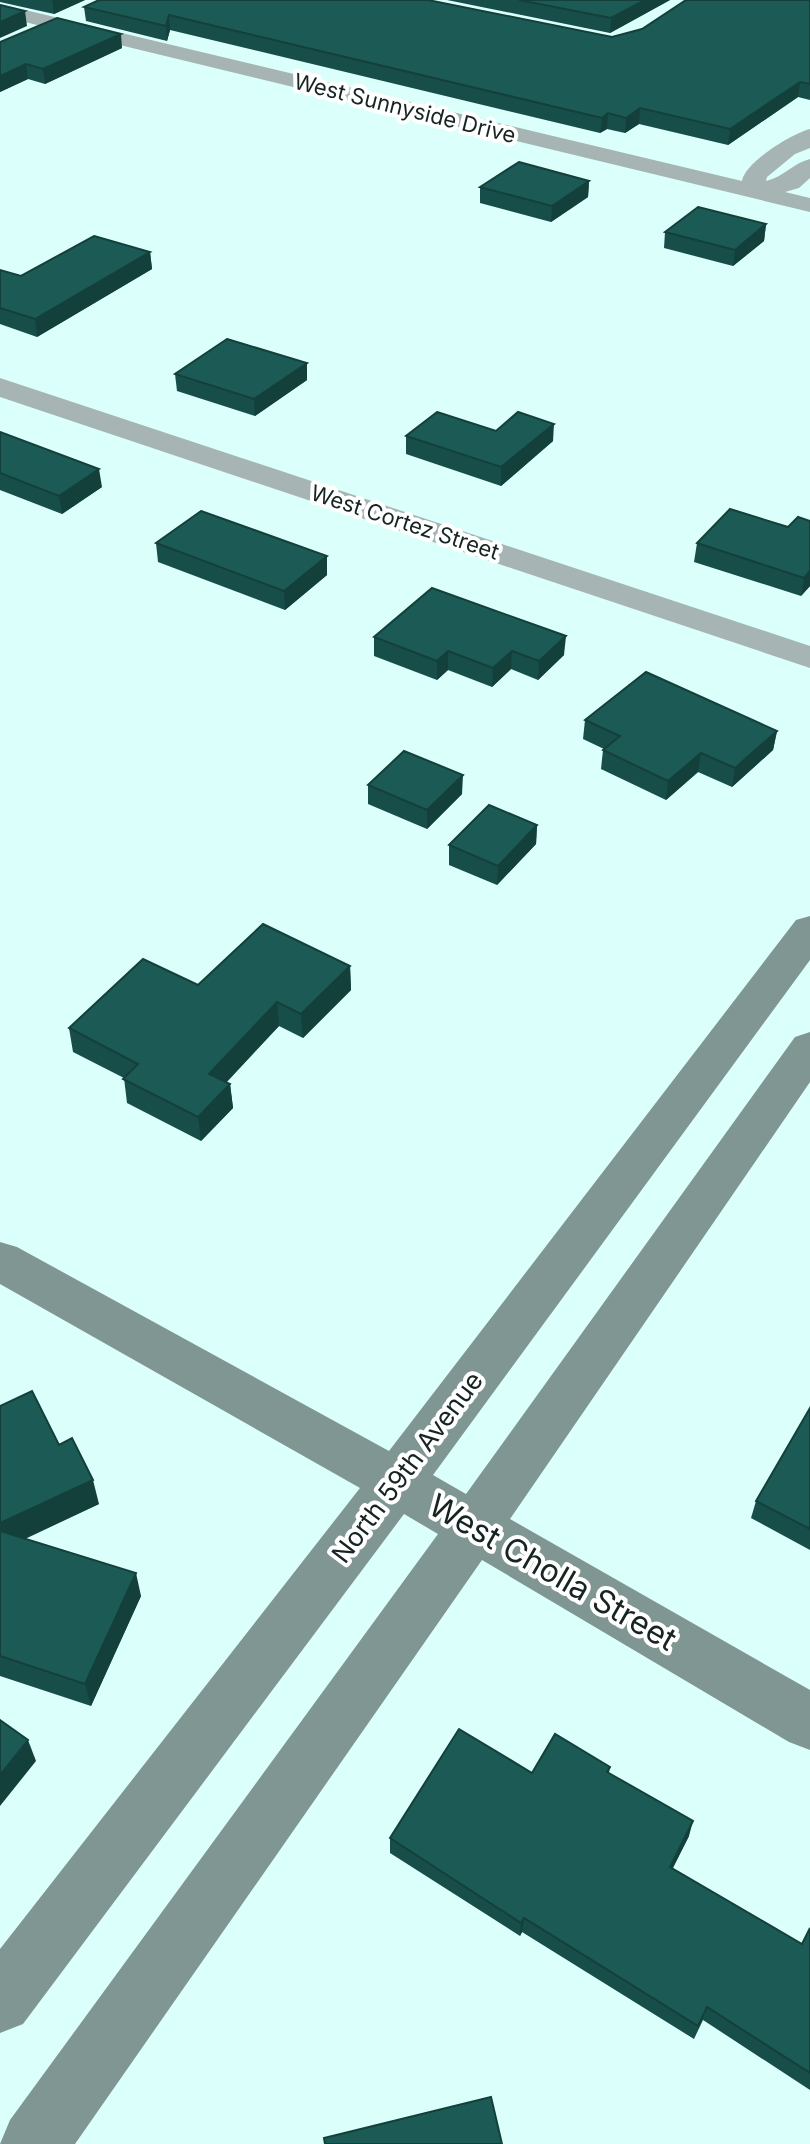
<svg xmlns="http://www.w3.org/2000/svg" width="810" height="2144" viewBox="0 0 810 2144" font-family="Inter,sans-serif">
<style>
.lines{fill:none;stroke-linecap:round;stroke-linejoin:round}
.street{fill:#a6b5b3;fill-rule:evenodd}
.secondary{fill:#809693;fill-rule:evenodd}
.wall{fill:#184e49}
.shaded-wall{fill:#14403c}
.building{fill:#1c5b55;stroke:#14403c;stroke-width:2}
.labels{text-anchor:middle;dominant-baseline:central;stroke-width:8;stroke-linejoin:round;paint-order:stroke}
.far-street-label{font-size:22px;fill:#162422;stroke:#fff}
.street-label{font-size:26px;fill:#162422;stroke:#fff}
.near-street-label{font-size:32px;fill:#162422;stroke:#fff}
</style>
<rect width="100%" height="100%" fill="#dbfffa"/>
<g class="lines">
<!-- street -->
<g class="street">
<path d="M0 4 742 181C745 162 793 133 810 129V148L795 154 767 177 766 181C784 177 793 163 810 159V178L799 188 785 192 810 198V212L0 16Z"/>
<polygon points="0,378 810,646 810,668 0,397"/>
</g>
<!-- secondary -->
<polygon class="secondary" points="810,916 810,960 433,1475 466,1494 795,1037 810,1032 810,1082 510,1519 810,1690 810,1750 789,1742 482,1560 75,2144 0,2144 10,2120 438,1534 404,1514 23,2024 0,2033 0,1949 360,1488 0,1284 0,1242 17,1247 389,1451 796,920"/>
</g>
<!-- wall -->
<g class="wall">
<polygon points="0,0 85,0 54,14 0,2"/>
<polygon points="447,0 670,0 610,33"/>
<polygon points="810,0 810,100 798,97 728,145 639,124 625,133 607,129 600,133 170,30 167,41 86,21 84,7 612,37"/>
<polygon points="0,42 122,48 45,84 28,79 0,92"/>
<polygon points="589,181 588,197 551,222 480,203 480,187"/>
<polygon points="766,224 764,241 733,266 664,248 665,232"/>
<polygon points="150,252 152,269 37,337 0,324 0,270 21,276"/>
<polygon points="175,374 307,380 255,416 177,391"/>
<polygon points="496,431 553,441 501,486 406,454 406,436"/>
<polygon points="0,432 102,487 62,514 0,490"/>
<polygon points="810,521 810,586 801,596 694,562 697,543 788,527"/>
<polygon points="156,543 327,556 327,575 285,610 158,562"/>
<polygon points="374,637 564,655 538,680 511,669 492,687 448,670 437,680 374,656"/>
<polygon points="585,720 777,731 773,750 732,787 698,772 666,800 601,769 603,750 604,749 583,739"/>
<polygon points="368,785 462,794 427,829 368,804"/>
<polygon points="537,825 536,844 497,885 449,865 449,845"/>
<polygon points="350,966 351,990 303,1038 279,1026 226,1082 230,1084 233,1108 201,1141 127,1103 124,1078 73,1052 69,1028 198,985"/>
<polygon points="0,1406 59,1445 99,1504 25,1539 141,1596 91,1706 0,1676"/>
<polygon points="810,1408 810,1550 751,1518 756,1501"/>
<polygon points="610,1767 609,1773 689,1836 672,1869 802,1944 810,1928 810,2090 703,2020 694,2039 522,1932 520,1936 390,1853 390,1838 532,1773"/>
</g>
<!-- shaded-wall -->
<g class="shaded-wall">
<polygon points="52,0 85,0 54,14"/>
<polygon points="645,0 670,0 610,33 611,18"/>
<polygon points="25,11 27,26 0,38 0,22"/>
<polygon points="169,15 170,30 167,41 166,26"/>
<polygon points="121,34 122,48 45,84 43,69"/>
<polygon points="26,64 28,79 0,92 0,76"/>
<polygon points="800,82 798,97 728,145 730,129"/>
<polygon points="640,108 639,124 625,133 626,118"/>
<polygon points="608,113 607,129 600,133 602,118"/>
<polygon points="589,181 588,197 551,222 552,206"/>
<polygon points="766,224 764,241 733,266 735,250"/>
<polygon points="150,252 152,269 37,337 35,319"/>
<polygon points="307,363 307,380 255,416 254,399"/>
<polygon points="554,424 553,441 501,486 501,467"/>
<polygon points="99,469 102,487 62,514 59,496"/>
<polygon points="327,556 327,575 285,610 284,591"/>
<polygon points="810,571 810,586 801,596 804,578"/>
<polygon points="566,636 564,655 538,680 539,661"/>
<polygon points="448,651 448,670 437,680 437,661"/>
<polygon points="512,651 511,669 492,687 493,668"/>
<polygon points="777,731 773,750 732,787 735,768"/>
<polygon points="701,753 698,772 666,800 668,781"/>
<polygon points="463,775 462,794 427,829 427,810"/>
<polygon points="537,825 536,844 497,885 498,866"/>
<polygon points="350,966 351,990 303,1038 301,1014"/>
<polygon points="277,1002 279,1026 212,1098 209,1074"/>
<polygon points="230,1084 233,1108 201,1141 198,1117"/>
<polygon points="93,1480 99,1504 0,1550 0,1523"/>
<polygon points="136,1573 141,1596 91,1706 85,1684"/>
<polygon points="28,1740 36,1761 0,1806 0,1775"/>
<polygon points="693,1821 689,1836 666,1882 670,1867"/>
<polygon points="524,1918 522,1932 520,1936 521,1923"/>
</g>
<!-- building -->
<g class="building">
<polygon points="99,0 428,0 612,37 642,29 686,0 810,0 810,84 800,82 730,129 640,108 626,118 608,113 602,118 169,15 166,26 84,7"/>
<polygon points="519,0 645,0 611,18"/>
<polygon points="0,5 25,11 0,22"/>
<polygon points="57,18 121,34 43,69 26,64 0,76 0,42"/>
<polygon points="519,162 589,181 552,206 480,187"/>
<polygon points="698,207 766,224 735,250 665,232"/>
<polygon points="94,236 150,252 35,319 0,308 0,270 21,276"/>
<polygon points="227,339 307,363 254,399 175,374"/>
<polygon points="437,412 496,431 518,412 554,424 501,467 406,436"/>
<polygon points="0,432 99,469 59,496 0,473"/>
<polygon points="730,509 788,527 798,517 810,521 810,571 804,578 697,543"/>
<polygon points="201,511 327,556 284,591 156,543"/>
<polygon points="432,588 566,636 539,661 512,651 493,668 448,651 437,661 374,637"/>
<polygon points="646,672 777,731 735,768 701,753 668,781 603,750 620,736 585,720"/>
<polygon points="404,751 463,775 427,810 368,785"/>
<polygon points="489,805 537,825 498,866 449,845"/>
<polygon points="263,924 350,966 301,1014 277,1002 209,1074 230,1084 198,1117 123,1079 138,1064 69,1028 143,959 198,985"/>
<polygon points="32,1391 59,1445 72,1438 93,1480 0,1523 0,1406"/>
<polygon points="810,1408 810,1529 756,1501"/>
<polygon points="0,1531 136,1573 85,1684 0,1656"/>
<polygon points="0,1720 28,1740 0,1775"/>
<polygon points="459,1729 532,1773 555,1734 610,1767 607,1772 693,1821 670,1867 802,1944 810,1928 810,2073 707,2007 698,2026 524,1918 521,1923 390,1838"/>
<polygon points="491,2097 502,2144 325,2144 324,2138"/>
</g>
<g class="labels">
<!-- far-street labels -->
<g class="far-street-label">
<text transform="translate(405 108) rotate(14)">West Sunnyside Drive</text>
<text transform="translate(405 522) rotate(18)">West Cortez Street</text>
</g>
<!-- street labels -->
<g class="street-label">
<text transform="translate(407 1467) rotate(-53)">North 59th Avenue</text>
</g>
<!-- near-street labels -->
<g class="near-street-label">
<text transform="translate(553 1572) rotate(30)">West Cholla Street</text>
</g>
</g>
</svg>
